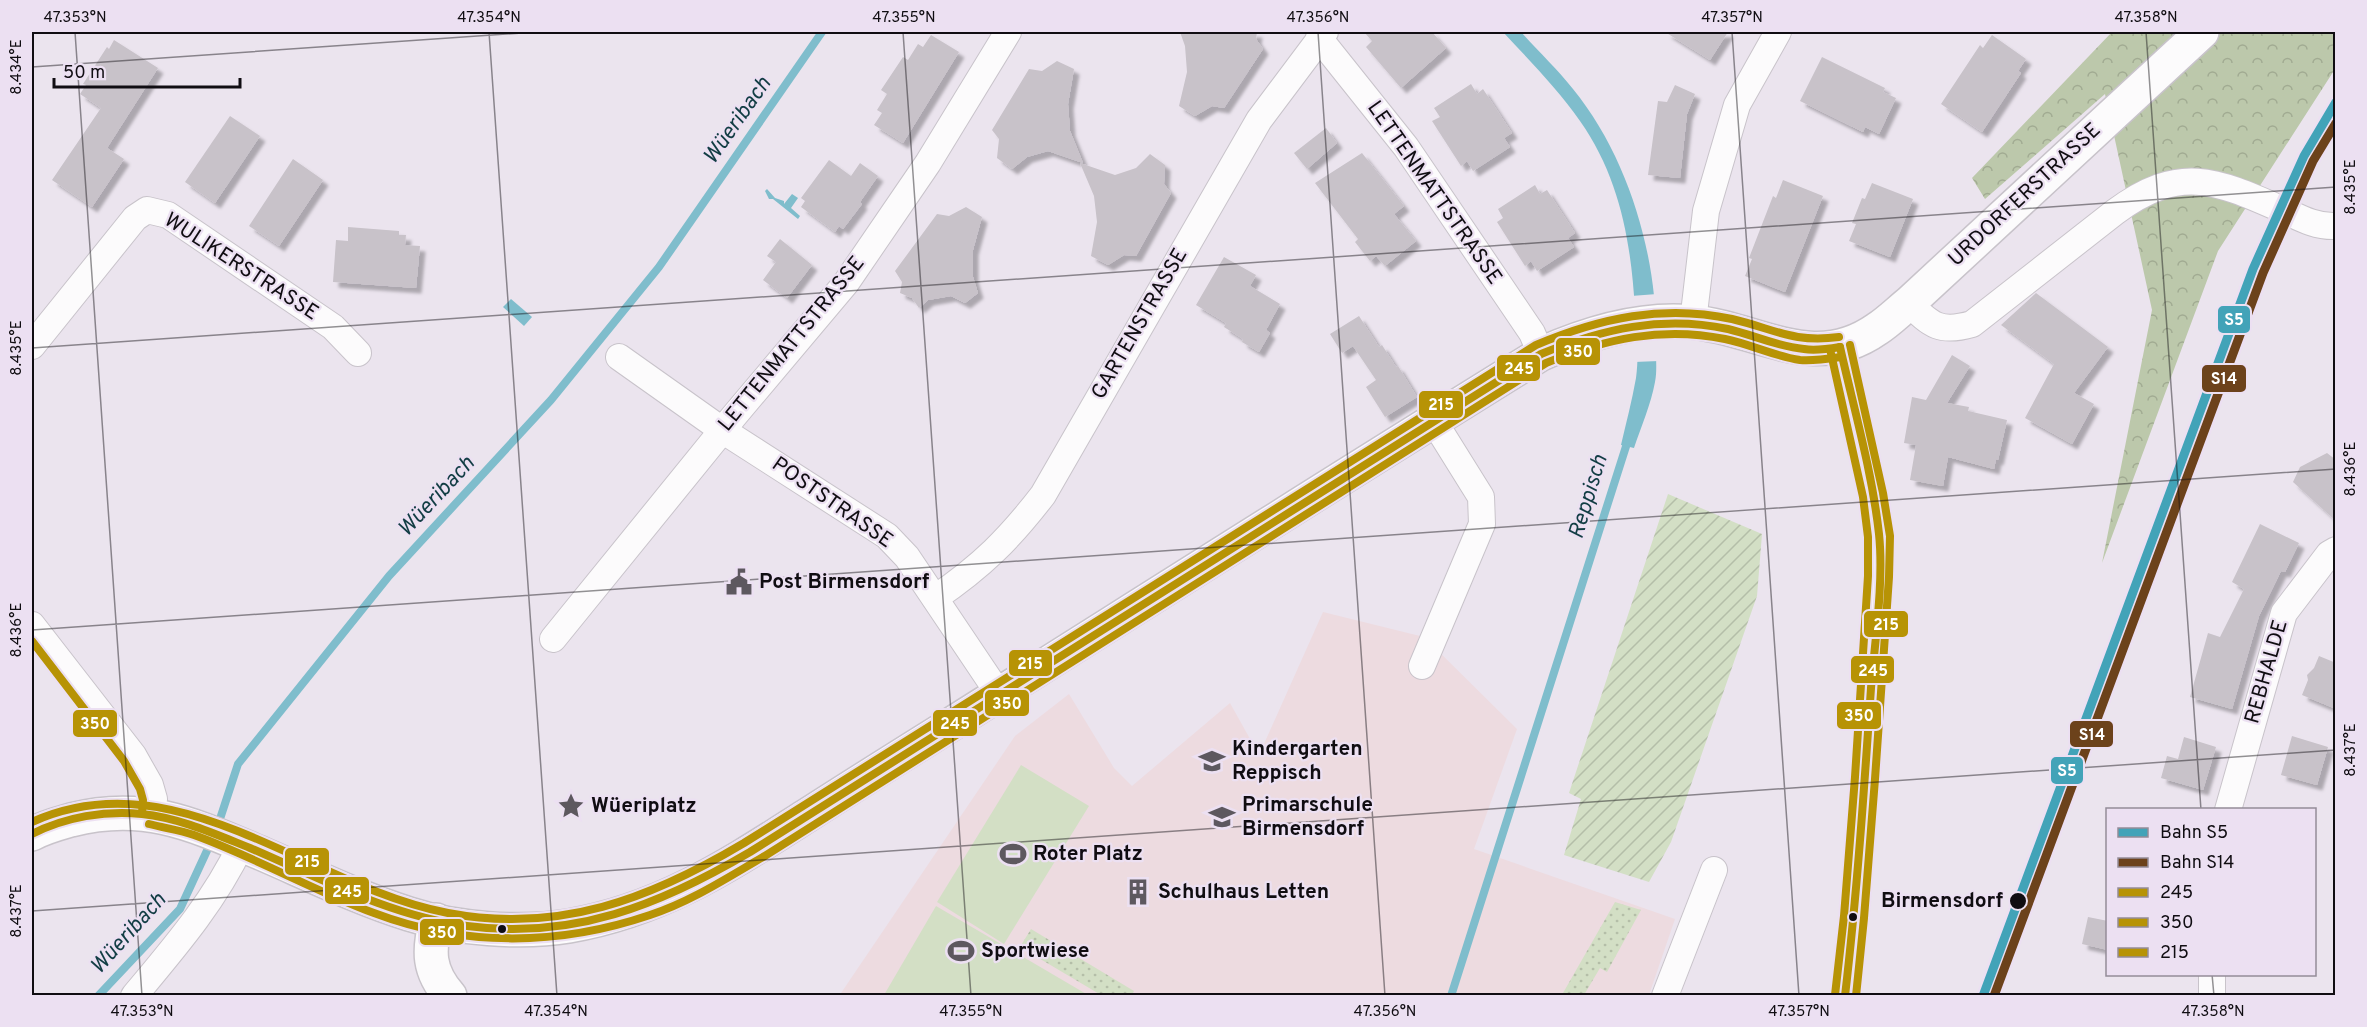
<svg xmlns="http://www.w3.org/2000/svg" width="2367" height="1027" viewBox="0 0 2367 1027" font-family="Overpass,sans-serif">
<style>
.education{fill:#eddbe0}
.forest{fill:url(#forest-crowns)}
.park{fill:url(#park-dots)}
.garden{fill:url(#garden-furrows)}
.pitch{fill:#d3dfc5}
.water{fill:#7fbdcc}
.pier{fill:#ebe4ee}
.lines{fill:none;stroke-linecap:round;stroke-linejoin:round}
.stream{stroke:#7fbdcc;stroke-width:8}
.building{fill:#c8c2c9;filter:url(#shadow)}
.minor-casing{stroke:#c8c3ca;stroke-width:28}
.tertiary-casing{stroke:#c8c3ca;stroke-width:36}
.secondary-casing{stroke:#c8c3ca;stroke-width:36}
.minor{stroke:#fcfbfc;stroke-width:26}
.tertiary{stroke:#fcfbfc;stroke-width:33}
.secondary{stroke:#fcfbfc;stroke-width:33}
.bus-1-casing{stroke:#ece0f2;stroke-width:12}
.bus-2-casing{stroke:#ece0f2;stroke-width:12}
.bus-3-casing{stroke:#ece0f2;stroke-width:12}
.bus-1{stroke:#b79305;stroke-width:8}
.bus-2{stroke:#b79305;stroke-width:8}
.bus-3{stroke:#b79305;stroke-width:8}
.rail-1-casing{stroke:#ece0f2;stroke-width:14}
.rail-2-casing{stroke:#ece0f2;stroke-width:14}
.rail-1{stroke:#42a3b8;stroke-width:9}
.rail-2{stroke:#6c421b;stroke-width:9}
.ticks{fill:none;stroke:#100d12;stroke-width:1.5;stroke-opacity:0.45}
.stop-dot{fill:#100d12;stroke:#ece0f2;stroke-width:2}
.labels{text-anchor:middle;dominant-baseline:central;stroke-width:4.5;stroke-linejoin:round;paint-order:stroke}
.street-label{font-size:21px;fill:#100d12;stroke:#ece0f2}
.poi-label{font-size:21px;font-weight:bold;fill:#100d12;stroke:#ece0f2;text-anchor:start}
.stop-label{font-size:21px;font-weight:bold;fill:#100d12;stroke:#ece0f2;text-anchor:end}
.water-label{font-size:22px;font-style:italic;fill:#123d44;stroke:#ece0f2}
.line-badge{stroke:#ece0f2;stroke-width:2}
.badge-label{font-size:16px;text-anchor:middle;font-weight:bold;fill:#fff}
.neatline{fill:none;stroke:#100d12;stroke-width:2}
.ticks-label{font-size:15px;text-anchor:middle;fill:#100d12}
</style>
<defs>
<pattern id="forest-crowns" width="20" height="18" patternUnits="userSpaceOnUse" patternTransform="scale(1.5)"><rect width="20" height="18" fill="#bcc8ab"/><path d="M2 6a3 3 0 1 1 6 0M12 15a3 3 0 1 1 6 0" fill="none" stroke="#a1ab92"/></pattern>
<pattern id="park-dots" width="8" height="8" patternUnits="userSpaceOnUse" patternTransform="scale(1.5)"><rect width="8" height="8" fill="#d3dfc5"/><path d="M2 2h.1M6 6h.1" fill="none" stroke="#b4bea8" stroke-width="1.8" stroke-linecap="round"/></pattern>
<pattern id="garden-furrows" width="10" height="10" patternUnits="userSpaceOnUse" patternTransform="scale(1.5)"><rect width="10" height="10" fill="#d3dfc5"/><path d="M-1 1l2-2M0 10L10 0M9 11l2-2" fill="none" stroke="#b4bea8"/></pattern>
<filter id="shadow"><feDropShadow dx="5.5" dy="5.5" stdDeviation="1.5" flood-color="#0004"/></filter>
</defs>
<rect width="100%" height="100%" fill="#ebe4ee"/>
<!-- education -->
<polygon class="education" points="1323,612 1424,637 1517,729 1474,849 1675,919 1649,995 839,996 1015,736 1069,694 1114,768 1132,786 1230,703 1259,755"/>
<!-- forest -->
<polygon class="forest" points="2112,32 2335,32 2335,69 2218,251 2102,563 2152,310 2105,94 1985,199 1972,178"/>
<!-- park -->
<g class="park">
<polygon points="1615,902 1641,910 1607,972 1600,968 1584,995 1568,995 1563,993"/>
<polygon points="1031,929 1134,991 1132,995 1101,995 1020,947"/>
</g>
<!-- garden -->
<polygon class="garden" points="1668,494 1762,534 1757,596 1671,842 1649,882 1564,855 1581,799 1569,793"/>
<!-- pitch -->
<g class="pitch">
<polygon points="1021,765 1089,806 1004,944 937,902"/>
<polygon points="936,906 1088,995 884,995"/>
</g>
<!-- water -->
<g class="water">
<path d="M1503 32H1521C1538 51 1557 69 1573 89 1630 159 1659 261 1656 350 1656 361 1657 372 1655 382 1651 404 1641 427 1634 448L1621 445C1626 423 1632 401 1636 378 1639 356 1637 333 1635 310 1631 242 1620 178 1580 121 1558 89 1529 60 1503 32Z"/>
<polygon points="767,189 775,198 784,201 784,204 792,194 798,198 791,208 800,216 798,219 773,199 769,199 765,191"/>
<polygon points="511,299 532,317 524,326 503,307"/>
</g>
<!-- pier -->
<polygon class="pier" points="1657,294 1660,330 1659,361 1634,362 1631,296"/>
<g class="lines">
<!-- stream -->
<g class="stream">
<polyline points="217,828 238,764 389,576 551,400 659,267 822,32"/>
<polyline points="98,996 180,909 211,842"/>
<polyline points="1451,996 1629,437"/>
</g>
</g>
<!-- building -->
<g class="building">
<polygon points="1180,32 1257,32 1256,39 1263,49 1224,108 1212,106 1195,116 1179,106 1187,72 1185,46"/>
<polygon points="1364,32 1432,32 1446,48 1401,88 1366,47 1372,41"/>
<polygon points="1665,32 1728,32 1710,60"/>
<polygon points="931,35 959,52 903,143 874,125 882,113 877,110 887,94 881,90 903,57 908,60 918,44 923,47"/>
<polygon points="1992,35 2026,59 2018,71 2021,73 1982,132 1941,104 1980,45 1983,48"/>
<polygon points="114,40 158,68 107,148 124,159 92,207 52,180 101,108 80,94 86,85 83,84 107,47 109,49"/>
<polygon points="1822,57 1885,88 1883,92 1896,98 1879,134 1865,127 1863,132 1800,101"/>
<polygon points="1057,61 1074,69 1068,104 1070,131 1083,163 1048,151 1027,157 1012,169 997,158 999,139 992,130 1029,69 1042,71"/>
<polygon points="1471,84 1477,94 1483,89 1512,133 1504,138 1510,147 1473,171 1467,161 1461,166 1432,121 1440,117 1434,108"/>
<polygon points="1675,85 1695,94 1687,114 1680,178 1648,175 1658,101 1667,102"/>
<polygon points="230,116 260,136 215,203 185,182"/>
<polygon points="1326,128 1337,143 1307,169 1294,153"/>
<polygon points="1362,153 1404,206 1394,214 1416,241 1385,266 1376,256 1370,261 1355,242 1358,239 1315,183"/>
<polygon points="1150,154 1165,165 1164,184 1171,193 1136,256 1124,255 1108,265 1091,256 1097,222 1094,196 1080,163 1115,175 1136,168"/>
<polygon points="293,159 323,180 279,246 249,226"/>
<polygon points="829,160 851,176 860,163 878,176 860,202 862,204 843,229 839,226 835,232 801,207 805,201 801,198"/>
<polygon points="1783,180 1823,196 1785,292 1745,276 1752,259 1749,258 1773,196 1776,198"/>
<polygon points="1872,183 1913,199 1890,257 1849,241 1856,224 1852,223 1862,198 1865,199"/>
<polygon points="1535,185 1540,194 1547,190 1575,233 1568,238 1574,247 1537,271 1531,261 1525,266 1497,222 1503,218 1498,209"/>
<polygon points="966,207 982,217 973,250 973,277 978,293 965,303 951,296 928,300 919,308 912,298 900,293 902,282 895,271 937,214 949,216"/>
<polygon points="348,227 399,231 399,235 406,235 405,245 420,246 416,288 333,282 336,240 348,241"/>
<polygon points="780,239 812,265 787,298 763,280 776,262 767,256"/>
<polygon points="1224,257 1256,275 1250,286 1280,304 1266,330 1270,333 1259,352 1242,342 1243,339 1224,327 1226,323 1196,305"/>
<polygon points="2036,293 2108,347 2074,393 2094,404 2072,444 2025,418 2054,364 2001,325"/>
<polygon points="1359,316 1379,347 1382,345 1396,367 1398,366 1417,397 1385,417 1366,387 1376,380 1353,346 1342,353 1330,334"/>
<polygon points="1952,355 1970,366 1947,403 1969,407 1968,411 2007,420 1998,460 1996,459 1994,469 1948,457 1943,486 1910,480 1916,445 1904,443 1912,397 1926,400"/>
<polygon points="2327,453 2336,460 2336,521 2293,482 2300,467"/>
<polygon points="2260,524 2299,543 2285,572 2281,571 2259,616 2232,709 2190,697 2208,633 2220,637 2244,589 2232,582"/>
<polygon points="2319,656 2336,663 2336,709 2302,695 2308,680 2307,675 2314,668"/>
<polygon points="2292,736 2328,747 2317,785 2281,775"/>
<polygon points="2184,737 2216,747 2203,790 2161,778 2167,756 2178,759"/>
<polygon points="2088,917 2108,921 2108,950 2082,944"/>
</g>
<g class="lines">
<!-- minor casing -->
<g class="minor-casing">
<g id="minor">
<polyline points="1319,38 1406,147 1532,333 1541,354"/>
<path d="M1909 303C1931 326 1941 333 1972 324L2115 212C2180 164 2215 180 2283 210 2300 218 2316 227 2336 226"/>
<polyline points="1693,322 1706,211 1737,105 1778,32"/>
<polyline points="32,346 135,218 147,210 168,215 333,327 358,353"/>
<polyline points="1840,347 1873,495 1879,536 1879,576 1865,778 1854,917 1845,996"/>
<polyline points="619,357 722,430 887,536 907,557 999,694"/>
<path d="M935 598C982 566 1009 539 1043 495L1259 120 1325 32"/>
<polyline points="32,625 133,755 150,785 154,799 152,814"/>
<polyline points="553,639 734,416 846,283 928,163 1008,32"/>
<polyline points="1422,666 1482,524 1481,497 1433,420"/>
<polyline points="2228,810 2284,613 2329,554 2336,550"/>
<path d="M134 996C174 948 214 902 241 845"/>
<polyline points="1665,996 1714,870"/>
<polyline points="2212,996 2212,974"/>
</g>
</g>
<!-- tertiary casing -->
<g class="tertiary-casing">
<path id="tertiary" d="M436 920C428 951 428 971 450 996"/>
</g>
<!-- secondary casing -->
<g class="secondary-casing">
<path id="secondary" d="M32 834C45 827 57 824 71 820 141 802 188 822 251 849 303 871 355 897 409 914 455 929 521 934 569 926 662 910 729 865 806 816 854 785 902 755 950 725 1147 601 1343 476 1541 354 1588 333 1640 317 1692 322 1758 328 1813 374 1877 329 1888 322 1898 312 1909 303L2202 32"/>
</g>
<!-- minor -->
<use href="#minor" class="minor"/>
<!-- tertiary -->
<use href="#tertiary" class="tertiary"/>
<!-- secondary -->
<use href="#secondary" class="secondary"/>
<!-- bus-1 casing -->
<g class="bus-1-casing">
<g id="bus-1">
<path d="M1840 347C1854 409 1872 471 1879 534 1884 581 1875 640 1871 688 1864 791 1857 893 1845 996"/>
<path d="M32 834C65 817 106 810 142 814 180 818 215 834 250 848 320 878 390 916 467 926 573 940 660 905 750 852L1541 354C1602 329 1662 315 1728 329 1754 335 1778 347 1804 349 1816 351 1828 349 1840 347"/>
</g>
</g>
<!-- bus-2 casing -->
<g class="bus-2-casing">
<g id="bus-2">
<polyline points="1830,349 1863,497 1868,537 1868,576 1855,777 1844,916 1835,995"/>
<polyline points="32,641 124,761 140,789 143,800 142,813"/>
<path d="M149 824C164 828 180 830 194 835 255 857 312 890 374 913 464 947 559 946 650 915 690 902 727 878 763 857L1546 363C1605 339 1662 326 1725 339 1750 344 1774 356 1800 360 1814 361 1827 359 1841 357"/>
</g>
</g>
<!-- bus-3 casing -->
<g class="bus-3-casing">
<g id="bus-3">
<polyline points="1850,345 1883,493 1890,536 1889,577 1875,779 1864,918 1856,996"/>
<path d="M32 822C178 756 309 887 448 913 559 934 650 899 744 843L1536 345C1600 318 1664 304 1732 319 1775 329 1792 343 1839 337"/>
</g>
</g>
<!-- bus-1 -->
<use href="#bus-1" class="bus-1"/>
<!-- bus-2 -->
<use href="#bus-2" class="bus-2"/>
<!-- bus-3 -->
<use href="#bus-3" class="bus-3"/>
<!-- rail-1 casing -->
<g class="rail-1-casing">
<polyline id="rail-1" points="1983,996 2253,269 2304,156 2336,102"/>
</g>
<!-- rail-2 casing -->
<g class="rail-2-casing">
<polyline id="rail-2" points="1994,996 2263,273 2313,161 2336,123"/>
</g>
<!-- rail-1 -->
<use href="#rail-1" class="rail-1"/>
<!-- rail-2 -->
<use href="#rail-2" class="rail-2"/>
</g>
<!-- ticks -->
<path class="ticks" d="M75 32 142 996M489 32 557 996M903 32 971 996M1318 32 1385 996M1732 32 1799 996M2146 32 2201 810M32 67 537 32M32 348 2336 187M32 630 2336 469M32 911 2336 750M2212 974 2214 996"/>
<!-- icons -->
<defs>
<g id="civic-bare" transform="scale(2.07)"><path d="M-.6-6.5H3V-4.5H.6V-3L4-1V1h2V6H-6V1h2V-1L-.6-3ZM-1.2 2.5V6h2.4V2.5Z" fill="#5d585f" stroke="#ece0f2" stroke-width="2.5" paint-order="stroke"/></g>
<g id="school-bare" transform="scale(2.07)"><path d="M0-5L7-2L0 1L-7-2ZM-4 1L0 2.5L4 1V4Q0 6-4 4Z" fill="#5d585f" stroke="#ece0f2" stroke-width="2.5" paint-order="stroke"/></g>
<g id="sight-bare" transform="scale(2.07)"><path d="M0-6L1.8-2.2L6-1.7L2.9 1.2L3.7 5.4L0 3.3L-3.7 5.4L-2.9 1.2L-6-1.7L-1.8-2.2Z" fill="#5d585f" stroke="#ece0f2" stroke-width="2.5" paint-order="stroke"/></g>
<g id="stadium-bare" transform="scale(2.07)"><path d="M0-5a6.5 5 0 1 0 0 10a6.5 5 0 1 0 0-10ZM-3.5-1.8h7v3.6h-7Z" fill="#5d585f" stroke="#ece0f2" stroke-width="2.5" paint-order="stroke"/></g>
<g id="building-bare" transform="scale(2.07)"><path d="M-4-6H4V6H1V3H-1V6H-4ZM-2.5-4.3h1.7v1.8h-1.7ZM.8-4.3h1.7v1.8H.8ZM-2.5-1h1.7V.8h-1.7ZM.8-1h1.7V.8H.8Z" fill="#5d585f" stroke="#ece0f2" stroke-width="2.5" paint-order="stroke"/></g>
</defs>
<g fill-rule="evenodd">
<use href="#civic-bare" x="739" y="582"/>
<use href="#school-bare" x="1212" y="761"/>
<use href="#sight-bare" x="571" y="806"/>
<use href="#school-bare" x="1222" y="817"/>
<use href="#stadium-bare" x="1013" y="854"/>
<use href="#building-bare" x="1138" y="892"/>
<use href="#stadium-bare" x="961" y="951"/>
</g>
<!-- markers -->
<g class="stop-dot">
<circle cx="2018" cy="901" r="9"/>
<circle cx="1853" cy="917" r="5"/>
<circle cx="502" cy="929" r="5"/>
</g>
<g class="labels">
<!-- street labels -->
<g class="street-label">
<text transform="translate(1434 193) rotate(55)">LETTENMATTSTRASSE</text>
<text transform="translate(2025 195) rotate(-43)">URDORFERSTRASSE</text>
<text transform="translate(241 267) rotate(33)">WULIKERSTRASSE</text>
<text transform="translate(1140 324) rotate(-60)">GARTENSTRASSE</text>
<text transform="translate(792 344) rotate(-51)">LETTENMATTSTRASSE</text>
<text transform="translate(832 503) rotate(35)">POSTSTRASSE</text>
<text transform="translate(2267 672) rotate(-74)">REBHALDE</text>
</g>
<!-- poi labels -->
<g class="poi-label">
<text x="759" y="582">Post Birmensdorf</text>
<text x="1232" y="749">Kindergarten<tspan x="1232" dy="24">Reppisch</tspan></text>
<text x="1242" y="805">Primarschule<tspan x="1242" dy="24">Birmensdorf</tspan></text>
<text x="591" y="806">Wüeriplatz</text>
<text x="1033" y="854">Roter Platz</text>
<text x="1158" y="892">Schulhaus Letten</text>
<text x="981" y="951">Sportwiese</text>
</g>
<!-- stop labels -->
<g class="stop-label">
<text x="2003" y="901">Birmensdorf</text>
</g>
<!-- water labels -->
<g class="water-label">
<text transform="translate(738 121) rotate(-55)">Wüeribach</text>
<text transform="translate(437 497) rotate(-47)">Wüeribach</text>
<text transform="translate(1589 497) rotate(-73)">Reppisch</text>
<text transform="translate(129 934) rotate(-48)">Wüeribach</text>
</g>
</g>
<g class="line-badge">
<rect x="2217" y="305" width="34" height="29" rx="6" fill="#42a3b8"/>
<rect x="1555" y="337" width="46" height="29" rx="6" fill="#b79305"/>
<rect x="1496" y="354" width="45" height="28" rx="6" fill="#b79305"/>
<rect x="2201" y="364" width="46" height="29" rx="6" fill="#6c421b"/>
<rect x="1418" y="390" width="46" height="29" rx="6" fill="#b79305"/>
<rect x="1863" y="610" width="46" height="28" rx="6" fill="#b79305"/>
<rect x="1008" y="649" width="45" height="28" rx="6" fill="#b79305"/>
<rect x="1850" y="655" width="45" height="29" rx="6" fill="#b79305"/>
<rect x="984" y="689" width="46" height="28" rx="6" fill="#b79305"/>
<rect x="1836" y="701" width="46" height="29" rx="6" fill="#b79305"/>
<rect x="932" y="709" width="46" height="28" rx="6" fill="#b79305"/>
<rect x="72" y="709" width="46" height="29" rx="6" fill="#b79305"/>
<rect x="2069" y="720" width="45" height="28" rx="6" fill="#6c421b"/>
<rect x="2050" y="756" width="34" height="29" rx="6" fill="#42a3b8"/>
<rect x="284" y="847" width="46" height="29" rx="6" fill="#b79305"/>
<rect x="324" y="876" width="46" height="29" rx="6" fill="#b79305"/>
<rect x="419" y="918" width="46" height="28" rx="6" fill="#b79305"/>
</g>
<g class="badge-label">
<text x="2234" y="325">S5</text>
<text x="1578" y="357">350</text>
<text x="1519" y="374">245</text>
<text x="2224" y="384">S14</text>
<text x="1441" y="410">215</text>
<text x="1886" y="630">215</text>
<text x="1030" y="669">215</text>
<text x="1873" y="676">245</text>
<text x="1007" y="709">350</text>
<text x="1859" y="721">350</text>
<text x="955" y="729">245</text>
<text x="95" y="729">350</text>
<text x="2092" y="740">S14</text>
<text x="2067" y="776">S5</text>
<text x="307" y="867">215</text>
<text x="347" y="897">245</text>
<text x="442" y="938">350</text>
</g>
<!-- border -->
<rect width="2367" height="1027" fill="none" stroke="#ece0f2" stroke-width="66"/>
<!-- legend -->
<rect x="2106" y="808" width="210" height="168" fill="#ece0f2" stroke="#948c98" stroke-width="1.5"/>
<rect x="2118" y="828" width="30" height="9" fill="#42a3b8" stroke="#948c98" stroke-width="1.5"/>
<text x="2160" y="838" font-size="18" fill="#100d12">Bahn S5</text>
<rect x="2118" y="858" width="30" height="9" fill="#6c421b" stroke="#948c98" stroke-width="1.5"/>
<text x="2160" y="868" font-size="18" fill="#100d12">Bahn S14</text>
<rect x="2118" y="888" width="30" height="9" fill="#b79305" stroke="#948c98" stroke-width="1.5"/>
<text x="2160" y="898" font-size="18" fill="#100d12">245</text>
<rect x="2118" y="918" width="30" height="9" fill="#b79305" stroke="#948c98" stroke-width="1.5"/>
<text x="2160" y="928" font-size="18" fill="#100d12">350</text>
<rect x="2118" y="948" width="30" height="9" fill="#b79305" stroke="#948c98" stroke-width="1.5"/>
<text x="2160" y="958" font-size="18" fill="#100d12">215</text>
<!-- scale -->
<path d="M54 78v9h186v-9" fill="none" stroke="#100d12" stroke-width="3"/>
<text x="63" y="78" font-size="18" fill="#100d12" stroke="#ece0f2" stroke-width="4.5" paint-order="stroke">50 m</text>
<rect x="33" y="33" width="2301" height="961" class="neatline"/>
<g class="ticks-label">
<text x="75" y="22">47.353°N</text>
<text x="489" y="22">47.354°N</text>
<text x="904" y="22">47.355°N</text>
<text x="1318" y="22">47.356°N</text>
<text x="1732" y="22">47.357°N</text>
<text x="2146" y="22">47.358°N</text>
<text transform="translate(16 67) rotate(-90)" y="5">8.434°E</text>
<text transform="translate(2350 187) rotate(-90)" y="5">8.435°E</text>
<text transform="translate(16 348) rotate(-90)" y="5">8.435°E</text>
<text transform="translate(2350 469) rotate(-90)" y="5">8.436°E</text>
<text transform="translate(16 630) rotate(-90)" y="5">8.436°E</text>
<text transform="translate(2350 750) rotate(-90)" y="5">8.437°E</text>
<text transform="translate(16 911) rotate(-90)" y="5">8.437°E</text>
<text x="142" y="1016">47.353°N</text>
<text x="556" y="1016">47.354°N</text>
<text x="971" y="1016">47.355°N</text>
<text x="1385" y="1016">47.356°N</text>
<text x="1799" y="1016">47.357°N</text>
<text x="2213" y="1016">47.358°N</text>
</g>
</svg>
